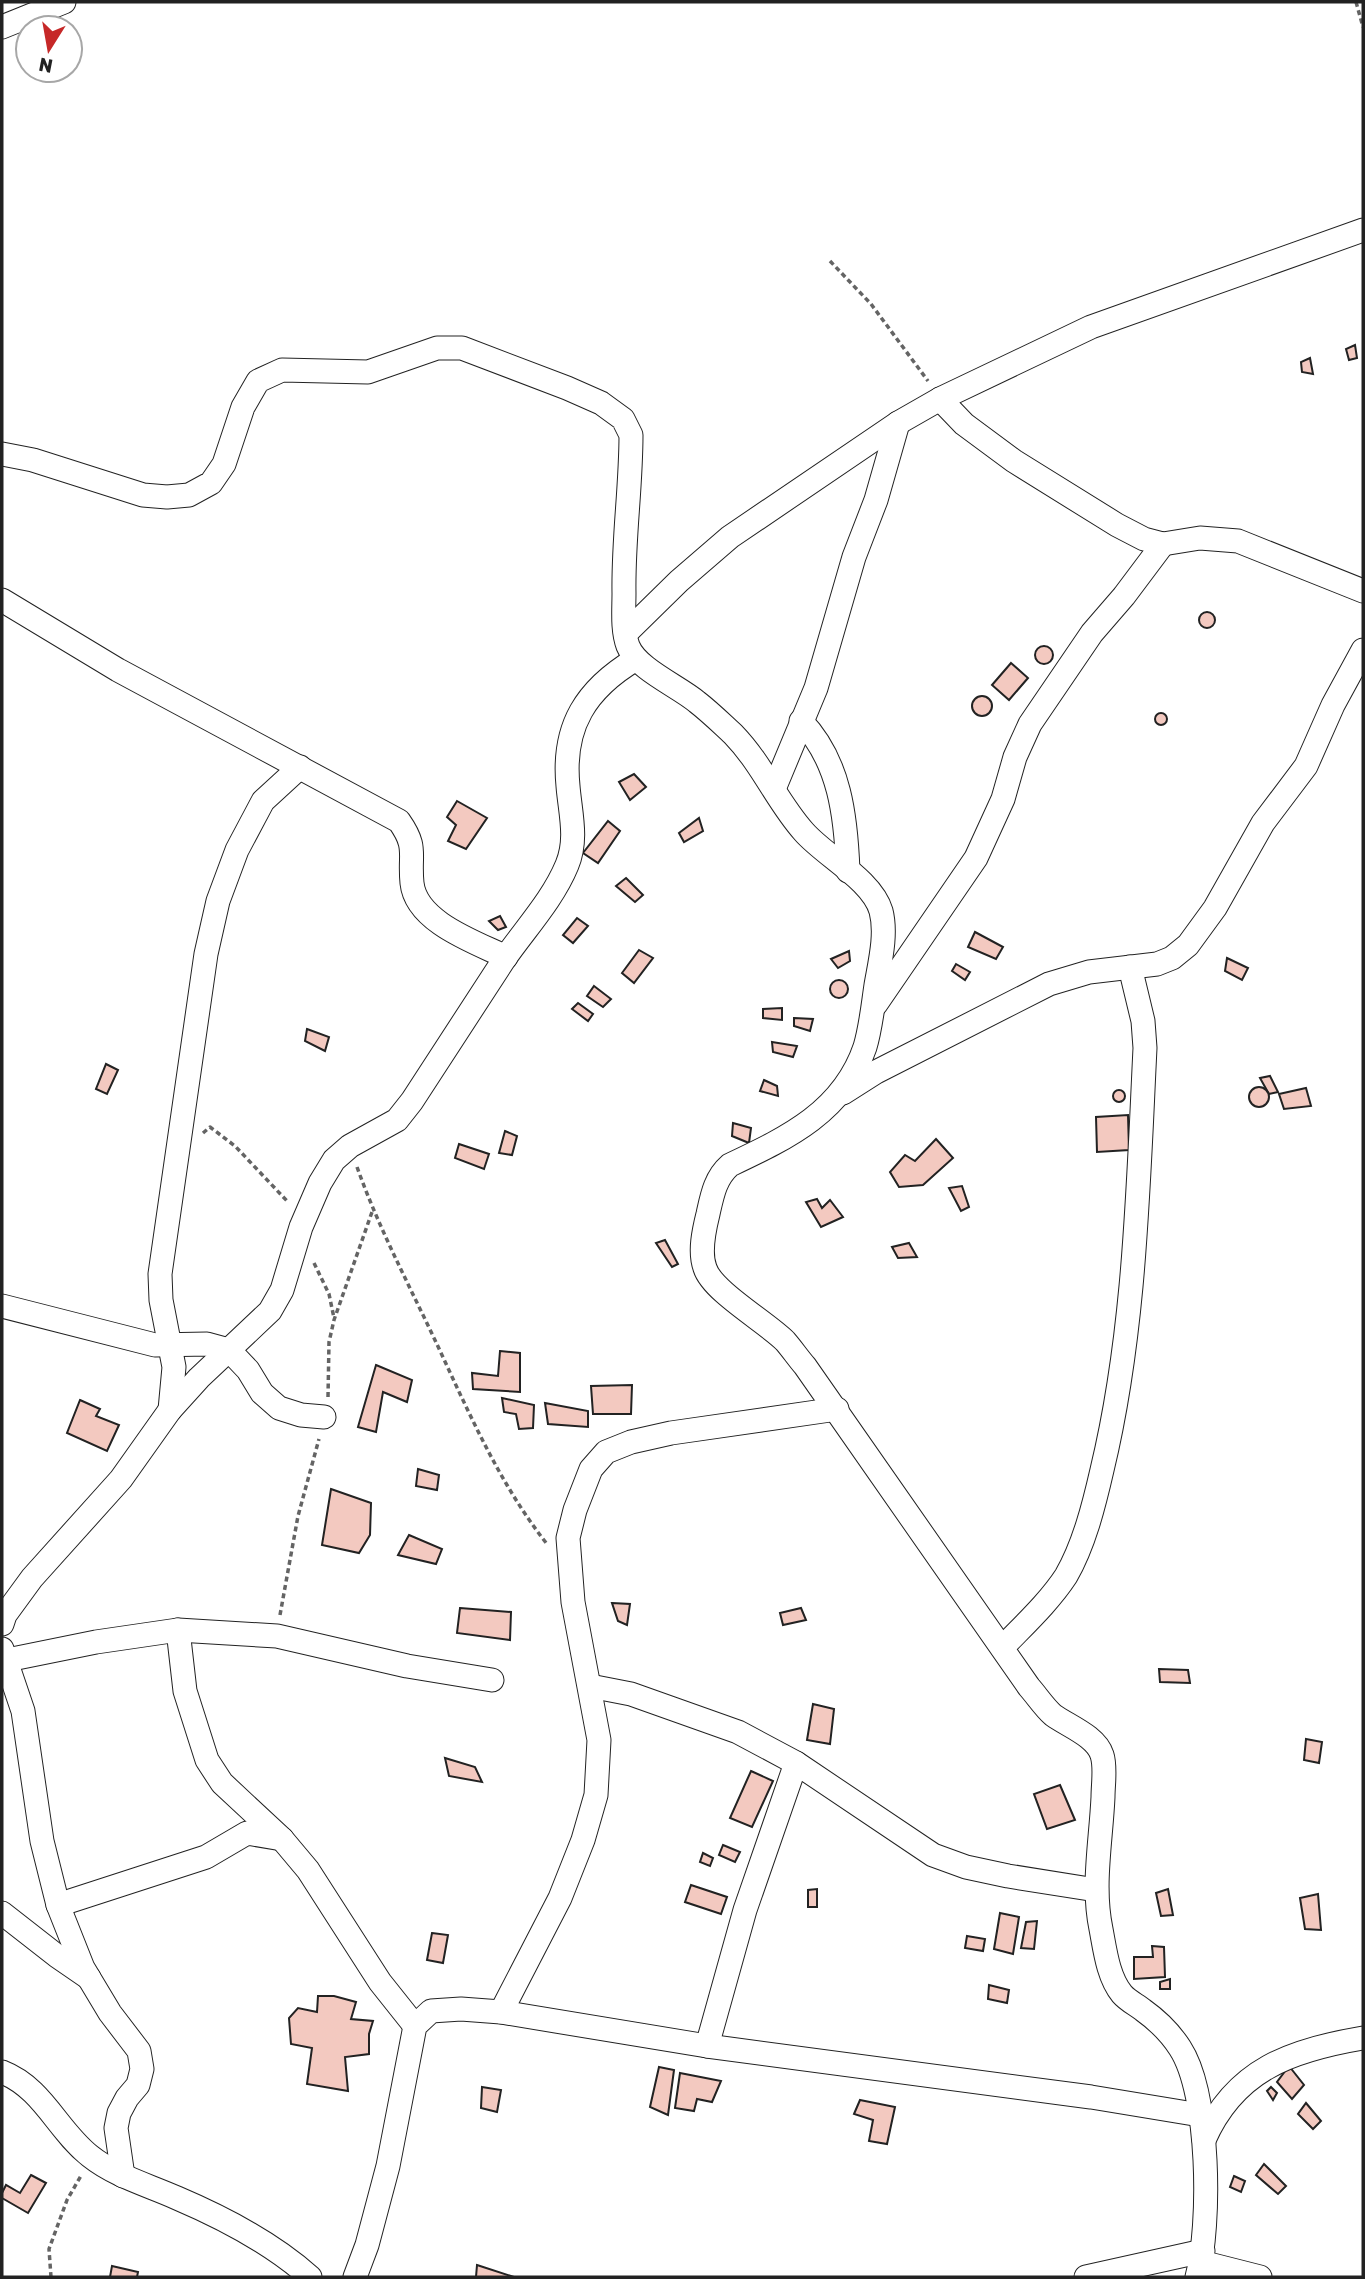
<svg xmlns="http://www.w3.org/2000/svg" width="1365" height="2279" viewBox="0 0 1365 2279" font-family="Rubik,sans-serif">
<style>
.building{fill:#f3c9c0;stroke:#222;stroke-width:2}
.lines{fill:none;stroke-linecap:round;stroke-linejoin:round}
.minor-casing{stroke:#222;stroke-width:25}
.path{stroke:#646464;stroke-width:3.5;stroke-dasharray:5 3.5;stroke-linecap:butt}
.minor{stroke:#fff;stroke-width:23}
</style>
<rect width="100%" height="100%" fill="#fff"/>
<!-- building -->
<g class="building">
<polygon points="1355,345 1357,358 1349,360 1346,349"/>
<polygon points="1310,358 1313,374 1302,372 1301,362"/>
<circle cx="1207" cy="620" r="8"/>
<circle cx="1044" cy="655" r="9"/>
<polygon points="1011,663 1028,678 1009,700 992,685"/>
<circle cx="982" cy="706" r="10"/>
<circle cx="1161" cy="719" r="6"/>
<polygon points="634,774 646,787 630,800 619,782"/>
<polygon points="457,801 487,818 466,849 448,841 456,825 447,817"/>
<polygon points="699,818 703,831 684,842 679,833"/>
<polygon points="608,821 620,831 598,863 583,853"/>
<polygon points="626,878 643,895 635,902 616,886"/>
<polygon points="500,916 506,927 498,930 489,921"/>
<polygon points="577,918 588,926 573,943 563,935"/>
<polygon points="975,932 1003,947 996,959 968,947"/>
<polygon points="639,950 653,958 634,983 622,973"/>
<polygon points="849,951 850,961 838,968 831,959"/>
<polygon points="1227,958 1248,968 1242,980 1225,971"/>
<polygon points="956,964 970,972 965,980 952,971"/>
<circle cx="839" cy="989" r="9"/>
<polygon points="594,986 611,999 603,1007 587,996"/>
<polygon points="578,1003 593,1014 588,1021 572,1009"/>
<polygon points="782,1008 782,1020 763,1018 763,1009"/>
<polygon points="794,1018 813,1019 810,1031 794,1026"/>
<polygon points="307,1029 329,1037 325,1051 305,1041"/>
<polygon points="772,1042 797,1046 793,1057 773,1052"/>
<polygon points="106,1064 118,1070 107,1094 96,1089"/>
<polygon points="1270,1076 1278,1092 1269,1094 1260,1078"/>
<polygon points="764,1080 777,1086 778,1096 760,1091"/>
<circle cx="1259" cy="1097" r="10"/>
<polygon points="1306,1088 1311,1106 1284,1109 1279,1094"/>
<circle cx="1119" cy="1096" r="6"/>
<polygon points="1128,1115 1129,1150 1097,1152 1096,1117"/>
<polygon points="733,1123 751,1128 749,1143 732,1136"/>
<polygon points="505,1131 517,1136 512,1155 499,1153"/>
<polygon points="936,1139 953,1158 923,1185 899,1187 890,1172 905,1155 915,1161"/>
<polygon points="459,1144 489,1154 484,1169 455,1158"/>
<polygon points="962,1186 969,1207 961,1211 949,1188"/>
<polygon points="817,1199 822,1208 830,1200 843,1217 821,1227 806,1202"/>
<polygon points="665,1240 678,1264 672,1267 656,1243"/>
<polygon points="909,1243 917,1257 898,1258 892,1247"/>
<polygon points="500,1351 520,1353 520,1392 473,1389 472,1373 498,1376"/>
<polygon points="376,1365 412,1380 407,1402 383,1392 376,1432 358,1427"/>
<polygon points="632,1385 631,1414 593,1414 591,1386"/>
<polygon points="502,1398 534,1405 533,1428 519,1429 516,1414 504,1412"/>
<polygon points="80,1400 100,1409 96,1416 119,1425 107,1451 67,1433"/>
<polygon points="545,1403 588,1411 588,1427 548,1424"/>
<polygon points="418,1469 439,1475 437,1490 416,1486"/>
<polygon points="331,1489 371,1503 370,1535 359,1553 322,1545"/>
<polygon points="409,1535 442,1549 436,1564 398,1555"/>
<polygon points="612,1603 630,1604 627,1625 618,1621"/>
<polygon points="460,1608 511,1612 510,1640 457,1633"/>
<polygon points="801,1608 806,1620 783,1625 780,1613"/>
<polygon points="1159,1669 1188,1670 1190,1683 1160,1682"/>
<polygon points="813,1704 834,1709 830,1744 807,1740"/>
<polygon points="1306,1739 1322,1742 1319,1763 1304,1760"/>
<polygon points="445,1758 475,1767 482,1782 449,1776"/>
<polygon points="751,1771 773,1781 752,1827 730,1818"/>
<polygon points="1060,1785 1075,1820 1047,1829 1034,1794"/>
<polygon points="723,1845 740,1852 735,1862 719,1855"/>
<polygon points="703,1853 713,1858 710,1866 700,1862"/>
<polygon points="691,1885 727,1897 721,1914 685,1902"/>
<polygon points="817,1889 817,1907 808,1907 808,1890"/>
<polygon points="1168,1889 1173,1915 1161,1916 1156,1893"/>
<polygon points="1318,1894 1321,1930 1305,1929 1300,1898"/>
<polygon points="1000,1913 1019,1917 1013,1954 994,1949"/>
<polygon points="1037,1921 1034,1949 1021,1948 1026,1922"/>
<polygon points="432,1933 448,1935 443,1963 427,1960"/>
<polygon points="967,1936 985,1939 983,1951 965,1948"/>
<polygon points="1152,1946 1164,1947 1165,1977 1134,1979 1134,1957 1153,1957"/>
<polygon points="1170,1979 1170,1989 1160,1989 1160,1982"/>
<polygon points="989,1985 1009,1990 1007,2003 988,1999"/>
<polygon points="318,1996 334,1996 356,2002 351,2019 373,2021 369,2034 369,2054 345,2057 348,2091 307,2084 312,2048 291,2044 289,2018 298,2008 317,2012"/>
<polygon points="1289,2066 1304,2085 1292,2099 1277,2082"/>
<polygon points="659,2067 674,2070 668,2115 650,2107"/>
<polygon points="680,2073 721,2081 712,2102 697,2099 694,2111 675,2108"/>
<polygon points="482,2087 501,2090 497,2112 481,2108"/>
<polygon points="1271,2087 1277,2093 1273,2100 1267,2091"/>
<polygon points="860,2100 895,2107 887,2144 869,2141 873,2120 854,2114"/>
<polygon points="1306,2103 1321,2121 1313,2129 1298,2114"/>
<polygon points="1264,2164 1286,2186 1278,2194 1256,2175"/>
<polygon points="31,2175 46,2183 28,2213 2,2198 2,2193 6,2185 20,2193"/>
<polygon points="1234,2176 1245,2181 1241,2192 1230,2187"/>
<polygon points="477,2265 514,2277 476,2277"/>
<polygon points="112,2266 138,2272 137,2277 110,2277"/>
</g>
<g class="lines">
<!-- minor casing -->
<g class="minor-casing">
<g id="minor">
<polyline points="2,27 64,2"/>
<polyline points="940,399 964,424 1014,461 1117,525 1144,539 1163,544 1200,538 1238,541 1363,591"/>
<path d="M2 454 33 460 143 495 167 497 189 495 211 483 224 464 243 407 258 381 282 370 368 372 437 348H462L567 388 601 403 623 419 631 435C631 488 623 540 624 593 624 610 622 630 628 646 637 669 678 686 697 702 710 712 721 723 733 734 763 765 777 802 804 832 825 856 872 880 881 911 887 934 880 962 876 985 873 1005 871 1027 865 1047 843 1112 787 1138 730 1165 715 1178 712 1196 708 1214 704 1230 699 1252 705 1268 712 1291 766 1322 785 1341 792 1349 798 1358 805 1366L1029 1687C1037 1696 1044 1707 1053 1715 1068 1726 1096 1736 1102 1755 1106 1767 1103 1784 1103 1797 1101 1841 1092 1886 1101 1929 1105 1950 1108 1977 1122 1994 1128 2001 1137 2005 1143 2010 1157 2020 1171 2034 1180 2048 1210 2094 1211 2225 1197 2277"/>
<path d="M2 600 118 670 399 821C418 848 409 853 412 883 416 922 475 942 506 957"/>
<polyline points="626,633 679,581 730,537 898,423 940,399 1091,327 1363,230"/>
<path d="M801 721C840 761 846 817 848 871"/>
<polyline points="774,789 816,688 854,557 876,500 898,423"/>
<polyline points="876,1004 976,858 1003,799 1015,757 1030,724 1092,633 1124,596 1163,544"/>
<polyline points="843,1093 876,1072 1049,984 1089,972 1157,964 1172,958 1188,945 1215,908 1263,823 1306,766 1333,705 1363,650"/>
<polyline points="2,1306 155,1345 207,1344 229,1350 248,1370 262,1393 279,1408 301,1415 324,1417"/>
<polyline points="170,1410 174,1367 161,1300 160,1274 206,954 218,901 237,850 263,801 300,767"/>
<path d="M2 1624 5 1615 32 1578 121 1479 170 1410 199 1378 270 1311 282 1290 301 1227 320 1183 334 1160 350 1146 397 1120 412 1101C443 1053 474 1005 505 958 526 928 553 899 567 865 578 839 570 812 568 786 562 726 586 689 636 659"/>
<polyline points="178,1630 185,1691 207,1760 222,1783 282,1839 308,1870 380,1982 415,2026"/>
<path d="M1003 1647C1024 1625 1049 1602 1066 1576 1084 1545 1094 1505 1102 1470 1135 1333 1138 1189 1145 1048L1143 1021 1130 967"/>
<polyline points="2,1649 23,1711 42,1841 58,1905 83,1968 110,2013 139,2051 142,2069 138,2085 127,2098 119,2113 116,2128 123,2176"/>
<polyline points="2,1661 96,1642 178,1630 277,1636 407,1666 492,1680"/>
<polyline points="590,1686 631,1694 738,1732 796,1763 933,1855 966,1867 1008,1876 1096,1890"/>
<polyline points="58,1905 206,1857 247,1833 282,1839"/>
<polyline points="2,1913 57,1956 89,1978"/>
<polyline points="501,2012 560,1898 583,1840 596,1795 599,1740 573,1602 568,1538 575,1510 591,1469 606,1452 631,1442 671,1433 837,1409"/>
<polyline points="707,2046 745,1910 796,1763"/>
<path d="M2 2072C43 2088 57 2130 90 2156 115 2176 148 2185 177 2198 224 2218 272 2243 310 2277"/>
<path d="M1204 2140C1235 2069 1292 2050 1363 2038"/>
<polyline points="1201,2262 1260,2277"/>
<polyline points="355,2277 367,2245 388,2166 415,2026 431,2011 461,2009 501,2012 707,2046 1091,2097 1200,2115"/>
<polyline points="1086,2277 1203,2251"/>
</g>
</g>
<!-- path -->
<g class="path">
<polyline points="1356,2 1363,27"/>
<polyline points="830,261 871,304 928,381"/>
<polyline points="203,1133 210,1127 235,1146 288,1202"/>
<path d="M357 1167C378 1226 407 1281 434 1338 467 1408 498 1482 547 1544"/>
<polyline points="314,1263 329,1294 334,1318"/>
<polyline points="328,1397 329,1342 334,1320 372,1212"/>
<polyline points="280,1615 298,1516 319,1439"/>
<polyline points="51,2277 49,2249 67,2200 82,2174"/>
</g>
<!-- minor -->
<use href="#minor" class="minor"/>
</g>
<!-- border -->
<rect width="1365" height="2279" fill="none" stroke="#222222" stroke-width="7"/>
<!-- north arrow -->
<g transform="translate(49 49) rotate(191)"><circle r="33" fill="#ffffff" stroke="#a7a7a7" stroke-width="2"/>
<path d="M0-5L12 26L0 18L-12 26Z" fill="#c62828"/>
<text y="-10" font-size="19" font-weight="bold" text-anchor="middle" fill="#222222">N</text>
</g>
</svg>
